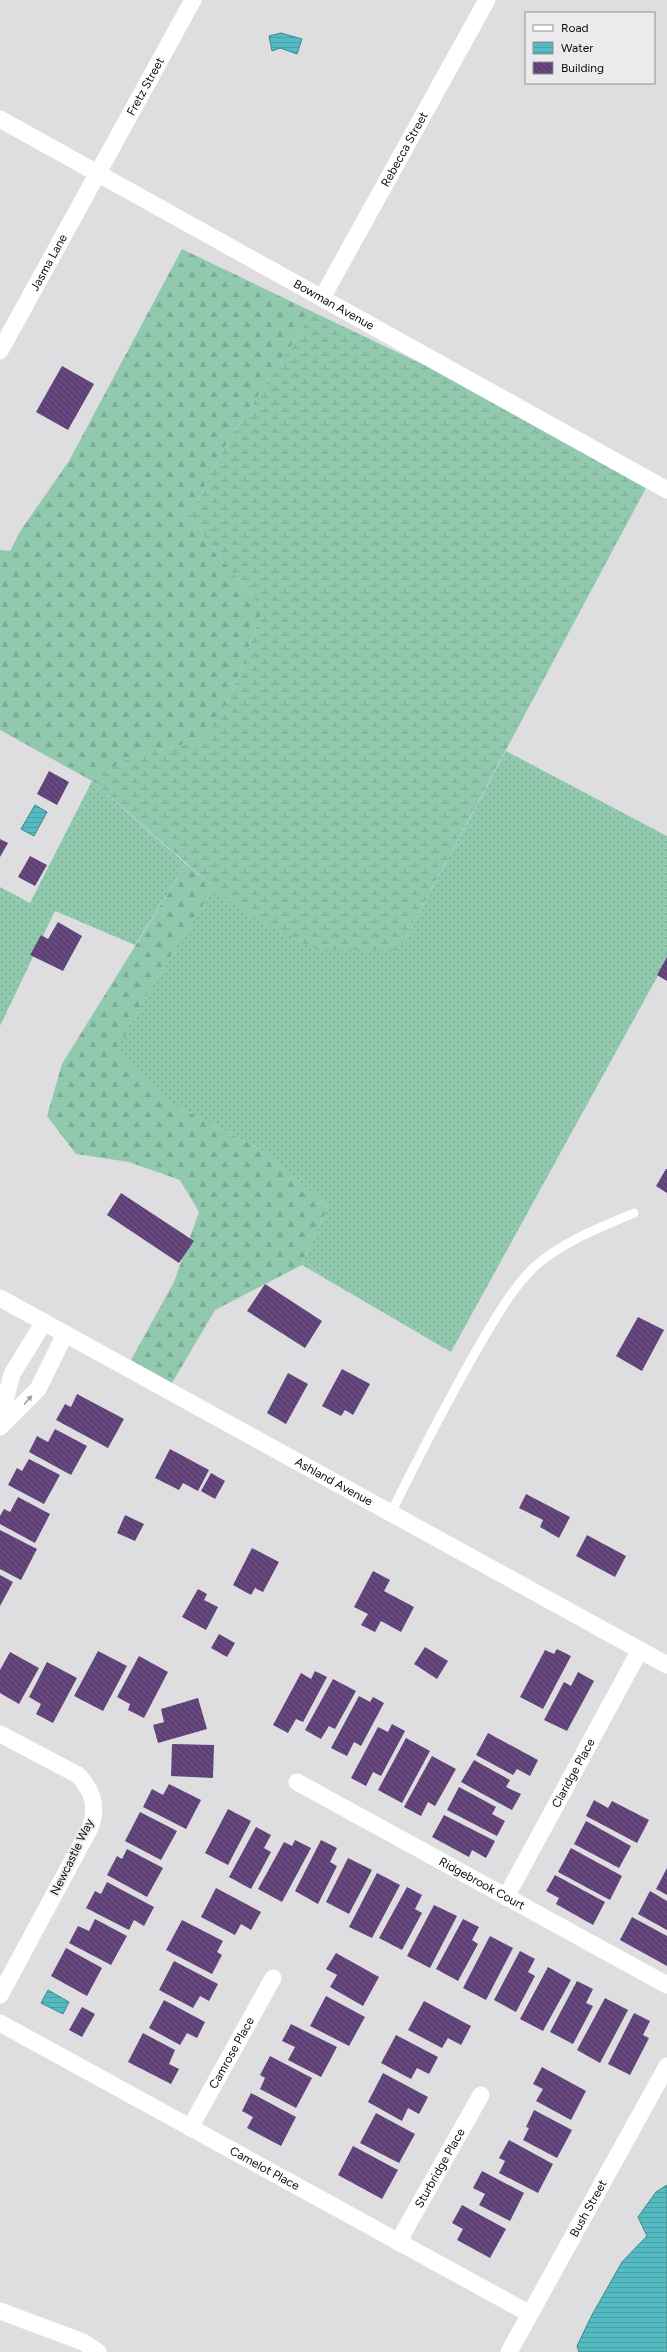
<svg xmlns="http://www.w3.org/2000/svg" width="667" height="2352" viewBox="0 0 667 2352" font-family="Figtree,sans-serif">
<style>
.grass{fill:url(#grass-dots)}
.forest{fill:url(#forest-firs)}
.wetland{fill:url(#wetland-marsh)}
.water{fill:url(#water-rules);stroke:#3e868b}
.building{fill:url(#building-back-hatch)}
.lines{fill:none;stroke-linecap:round;stroke-linejoin:round}
.service{stroke:#fff;stroke-width:9}
.minor{stroke:#fff;stroke-width:17}
.oneway{fill:#9d9d9e}
.labels{text-anchor:middle;dominant-baseline:central;stroke-width:4;stroke-linejoin:round;paint-order:stroke}
.street-label{font-size:12px;fill:#0b0b0c;stroke:#ebebee}
</style>
<defs>
<pattern id="grass-dots" width="8" height="8" patternUnits="userSpaceOnUse"><rect width="8" height="8" fill="#90c9ad"/><path d="M2 2h.1M6 6h.1" fill="none" stroke="#7bab94" stroke-width="1.8" stroke-linecap="round"/></pattern>
<pattern id="forest-firs" width="22" height="20" patternUnits="userSpaceOnUse"><rect width="22" height="20" fill="#90c9ad"/><path d="M5 1l3.5 6h-7zM16 11l3.5 6h-7z" fill="#7bab94"/></pattern>
<pattern id="wetland-marsh" width="20" height="14" patternUnits="userSpaceOnUse"><rect width="20" height="14" fill="#90c9ad"/><path d="M1 5h8M5 5V1M11 12h8M15 12V8" fill="none" stroke="#7bab94"/></pattern>
<pattern id="water-rules" width="6" height="5" patternUnits="userSpaceOnUse"><rect width="6" height="5" fill="#54bbc2"/><path d="M0 2.5h6" fill="none" stroke="#489fa6"/></pattern>
<pattern id="building-back-hatch" width="6" height="6" patternUnits="userSpaceOnUse"><rect width="6" height="6" fill="#5f4077"/><path d="M-1 5l2 2M0 0l6 6M5-1l2 2" fill="none" stroke="#705884"/></pattern>
</defs>
<rect width="100%" height="100%" fill="#dedee1"/>
<!-- grass -->
<g class="grass">
<polygon points="506,751 667,836 667,959 451,1352 302,1265 328,1206 260,1149 163,1099 116,1051 141,1004 214,887 240,910 399,950"/>
<polygon points="92,781 186,864 135,945 55,911 0,1026 0,887 30,903"/>
</g>
<!-- forest -->
<g class="forest">
<polygon points="182,249 313,312 224,448 190,515 217,555 263,608 232,693 206,739 130,757 92,781 0,730 0,550 10,551 21,530 69,461"/>
<polygon points="186,864 214,887 141,1004 117,1051 163,1099 260,1149 328,1206 302,1265 215,1310 172,1383 131,1360 174,1282 199,1212 180,1180 129,1162 76,1154 47,1116 62,1064"/>
</g>
<!-- wetland -->
<polygon class="wetland" points="313,312 428,367 646,488 399,950 313,949 240,910 92,781 130,757 205,739 232,693 263,608 217,555 190,515 224,448"/>
<!-- water -->
<g class="water">
<polygon points="281,33 302,39 297,54 280,48 272,51 269,36"/>
<polygon points="35,805 47,812 34,836 21,829"/>
<polygon points="48,1990 69,2002 63,2014 41,2003"/>
<polygon points="667,2185 667,2352 579,2352 577,2346 592,2315 622,2262 647,2236 638,2217 656,2192"/>
</g>
<!-- building -->
<g class="building">
<polygon points="62,366 94,384 68,430 36,412"/>
<polygon points="49,771 69,782 57,805 37,794"/>
<polygon points="0,839 8,843 0,857"/>
<polygon points="30,856 47,865 35,886 18,877"/>
<polygon points="58,922 82,936 63,971 30,955 41,935 48,939"/>
<polygon points="667,957 667,981 657,975"/>
<polygon points="666,1169 667,1169 667,1193 656,1186"/>
<polygon points="121,1193 194,1241 179,1263 107,1215"/>
<polygon points="265,1284 322,1321 305,1348 247,1311"/>
<polygon points="638,1317 664,1330 642,1371 616,1356"/>
<polygon points="342,1369 370,1384 353,1415 345,1410 341,1416 322,1406"/>
<polygon points="288,1373 308,1384 286,1424 267,1413"/>
<polygon points="77,1394 124,1419 108,1448 56,1420 65,1404 71,1407"/>
<polygon points="55,1429 87,1446 71,1475 29,1452 37,1436 48,1442"/>
<polygon points="170,1449 209,1470 198,1491 183,1483 179,1490 155,1478"/>
<polygon points="29,1459 60,1475 44,1504 8,1485 17,1468 22,1471"/>
<polygon points="211,1473 225,1481 215,1499 201,1491"/>
<polygon points="526,1494 570,1517 559,1538 540,1527 543,1520 519,1508"/>
<polygon points="18,1497 50,1514 35,1543 0,1524 0,1516 4,1509 10,1512"/>
<polygon points="125,1515 144,1524 135,1541 117,1533"/>
<polygon points="0,1530 37,1549 21,1580 0,1569"/>
<polygon points="587,1535 626,1556 615,1577 576,1556"/>
<polygon points="252,1548 279,1562 263,1592 255,1588 251,1595 233,1585"/>
<polygon points="373,1571 390,1580 384,1591 414,1607 401,1632 381,1621 375,1632 361,1625 368,1614 354,1607"/>
<polygon points="0,1575 13,1582 0,1606"/>
<polygon points="198,1589 207,1594 204,1600 218,1607 206,1630 182,1617"/>
<polygon points="219,1634 235,1643 227,1657 211,1648"/>
<polygon points="425,1647 448,1661 437,1679 414,1664"/>
<polygon points="557,1649 571,1656 543,1709 520,1697 545,1650 554,1654"/>
<polygon points="98,1651 127,1666 103,1711 74,1696"/>
<polygon points="10,1652 39,1668 19,1704 0,1693 0,1670"/>
<polygon points="139,1656 168,1672 144,1718 128,1710 130,1704 117,1697"/>
<polygon points="47,1662 77,1678 53,1723 36,1714 41,1704 29,1697"/>
<polygon points="315,1671 327,1677 303,1722 296,1719 288,1733 273,1725 301,1673 311,1679"/>
<polygon points="578,1672 594,1681 567,1731 544,1720 564,1682 571,1686"/>
<polygon points="333,1679 356,1691 335,1729 329,1726 321,1739 305,1730"/>
<polygon points="359,1696 370,1702 373,1697 384,1703 361,1746 354,1742 347,1756 331,1748"/>
<polygon points="198,1698 207,1729 158,1743 153,1725 164,1722 161,1709"/>
<polygon points="392,1724 405,1731 381,1776 373,1772 366,1786 351,1778 378,1727 388,1732"/>
<polygon points="488,1733 538,1760 530,1776 517,1769 513,1775 476,1755"/>
<polygon points="406,1738 430,1751 402,1803 378,1790"/>
<polygon points="172,1744 214,1745 213,1778 171,1776"/>
<polygon points="432,1756 456,1769 435,1806 428,1802 421,1816 404,1807"/>
<polygon points="474,1760 510,1780 506,1787 521,1794 512,1810 461,1782"/>
<polygon points="169,1784 201,1800 186,1829 143,1807 152,1789 163,1795"/>
<polygon points="459,1787 496,1807 492,1814 505,1821 497,1836 447,1810"/>
<polygon points="594,1800 608,1808 612,1801 649,1820 637,1843 586,1816"/>
<polygon points="228,1809 251,1821 228,1865 205,1853"/>
<polygon points="140,1812 177,1831 161,1860 125,1841"/>
<polygon points="444,1815 495,1841 486,1858 472,1850 469,1857 432,1837"/>
<polygon points="586,1821 631,1846 619,1868 574,1844"/>
<polygon points="256,1827 271,1835 264,1848 271,1852 251,1889 229,1877"/>
<polygon points="295,1840 311,1848 282,1902 258,1889 284,1842 292,1846"/>
<polygon points="321,1840 337,1848 330,1862 337,1866 318,1904 295,1891"/>
<polygon points="571,1848 622,1876 610,1900 558,1872"/>
<polygon points="127,1849 163,1868 147,1897 107,1875 117,1856 122,1859"/>
<polygon points="348,1858 372,1870 349,1914 326,1902"/>
<polygon points="667,1868 667,1895 656,1889"/>
<polygon points="377,1873 400,1885 372,1938 349,1927"/>
<polygon points="555,1875 605,1902 593,1925 556,1904 559,1898 546,1891"/>
<polygon points="107,1882 154,1907 144,1926 134,1920 129,1930 86,1908 95,1891 101,1894"/>
<polygon points="407,1887 422,1895 415,1909 422,1913 402,1950 379,1938"/>
<polygon points="216,1888 261,1912 251,1930 241,1924 235,1935 201,1917"/>
<polygon points="650,1891 667,1901 667,1930 638,1914"/>
<polygon points="434,1905 457,1916 430,1968 407,1956"/>
<polygon points="632,1917 667,1936 667,1966 620,1940"/>
<polygon points="95,1919 127,1936 111,1965 69,1943 78,1926 89,1931"/>
<polygon points="463,1919 479,1927 472,1940 478,1944 458,1981 436,1969"/>
<polygon points="182,1920 223,1941 217,1952 222,1955 212,1974 166,1950"/>
<polygon points="490,1936 513,1948 486,2000 463,1988"/>
<polygon points="66,1948 102,1968 87,1996 51,1976"/>
<polygon points="520,1951 535,1959 528,1972 535,1976 516,2012 494,2000"/>
<polygon points="336,1953 379,1977 363,2006 330,1987 337,1975 326,1969"/>
<polygon points="174,1961 218,1984 209,2001 200,1996 193,2008 159,1990"/>
<polygon points="548,1967 571,1980 543,2031 520,2019"/>
<polygon points="577,1981 593,1989 586,2003 593,2006 573,2044 550,2032"/>
<polygon points="326,1996 365,2017 349,2046 310,2026"/>
<polygon points="605,1998 628,2010 600,2063 577,2050"/>
<polygon points="164,2000 205,2022 197,2038 187,2033 180,2045 149,2028"/>
<polygon points="424,2001 471,2026 461,2045 448,2038 442,2048 408,2030"/>
<polygon points="82,2007 95,2014 82,2037 69,2030"/>
<polygon points="634,2013 650,2021 643,2035 649,2038 630,2075 608,2064"/>
<polygon points="291,2024 337,2047 321,2077 288,2060 295,2047 282,2041"/>
<polygon points="143,2033 175,2050 169,2064 179,2069 171,2084 128,2062"/>
<polygon points="396,2035 438,2057 429,2074 417,2068 411,2079 381,2063"/>
<polygon points="270,2056 312,2078 296,2108 260,2089 265,2078 260,2075"/>
<polygon points="542,2067 586,2091 571,2120 536,2101 543,2089 533,2084"/>
<polygon points="383,2073 428,2097 419,2114 408,2108 402,2121 368,2102"/>
<polygon points="251,2093 296,2117 281,2146 247,2128 253,2117 242,2111"/>
<polygon points="534,2110 572,2130 557,2158 523,2140 529,2128 526,2127"/>
<polygon points="376,2113 415,2134 399,2163 360,2143"/>
<polygon points="509,2140 553,2164 538,2193 499,2173 505,2161 499,2158"/>
<polygon points="353,2146 398,2170 382,2199 338,2175"/>
<polygon points="482,2171 524,2193 510,2221 479,2205 485,2194 473,2188"/>
<polygon points="462,2205 506,2229 490,2258 457,2240 463,2229 452,2223"/>
</g>
<g class="lines">
<!-- service -->
<path class="service" d="M391 1513C418 1458 446 1404 476 1351 492 1324 515 1282 540 1262 567 1240 602 1227 634 1213"/>
<!-- minor -->
<g class="minor">
<path id="s1" d="M0 119 667 490"/>
<path id="s2" d="M322 298 487 0"/>
<path id="s3" d="M0 351 193 0"/>
<path id="s4" d="M0 1298 667 1665"/>
<polyline points="0,1420 12,1374 44,1322"/>
<polyline points="0,1427 38,1389 65,1334"/>
<path d="M0 1734 78 1775C93 1791 98 1808 90 1828L0 1995"/>
<path id="s5" d="M297 1782 667 1985"/>
<path id="s6" d="M506 1897 640 1650"/>
<path id="s7" d="M0 2023 530 2314"/>
<path id="s8" d="M190 2128 273 1978"/>
<path id="s9" d="M398 2242 481 2095"/>
<polyline points="0,2311 83,2342 98,2352"/>
<path id="s10" d="M509 2352 667 2066"/>
</g>
</g>
<!-- one-way arrows -->
<defs><path id="oneway-solid" d="M-6-.8H1V-3.2L6.5 0L1 3.2V.8H-6Z"/></defs>
<use class="oneway" href="#oneway-solid" transform="translate(28 1400) rotate(-48)"/>
<g class="labels">
<!-- street labels -->
<g class="street-label">
<text stroke="none"><textPath href="#s3" startOffset="302">Fretz Street</textPath></text>
<text stroke="none"><textPath href="#s2" startOffset="170">Rebecca Street</textPath></text>
<text stroke="none"><textPath href="#s3" startOffset="101">Jasma Lane</textPath></text>
<text stroke="none"><textPath href="#s1" startOffset="382">Bowman Avenue</textPath></text>
<text stroke="none"><textPath href="#s4" startOffset="381">Ashland Avenue</textPath></text>
<text stroke="none"><textPath href="#s6" startOffset="141">Claridge Place</textPath></text>
<text transform="translate(72 1857) rotate(-64)">Newcastle Way</text>
<text stroke="none"><textPath href="#s5" startOffset="211">Ridgebrook Court</textPath></text>
<text stroke="none"><textPath href="#s8" startOffset="86">Camrose Place</textPath></text>
<text stroke="none"><textPath href="#s7" startOffset="302">Camelot Place</textPath></text>
<text stroke="none"><textPath href="#s9" startOffset="85">Sturbridge Place</textPath></text>
<text stroke="none"><textPath href="#s10" startOffset="164">Bush Street</textPath></text>
</g>
</g>
<!-- legend -->
<rect x="525" y="12" width="130" height="72" fill="#ebebee" stroke="#919194"/>
<rect x="533" y="25" width="20" height="6" fill="#ffffff" stroke="#919194"/>
<text x="561" y="32" font-size="12" fill="#0b0b0c">Road</text>
<rect x="533" y="42" width="20" height="12" fill="url(#water-rules)" stroke="#919194"/>
<text x="561" y="52" font-size="12" fill="#0b0b0c">Water</text>
<rect x="533" y="62" width="20" height="12" fill="url(#building-back-hatch)" stroke="#919194"/>
<text x="561" y="72" font-size="12" fill="#0b0b0c">Building</text>
</svg>
